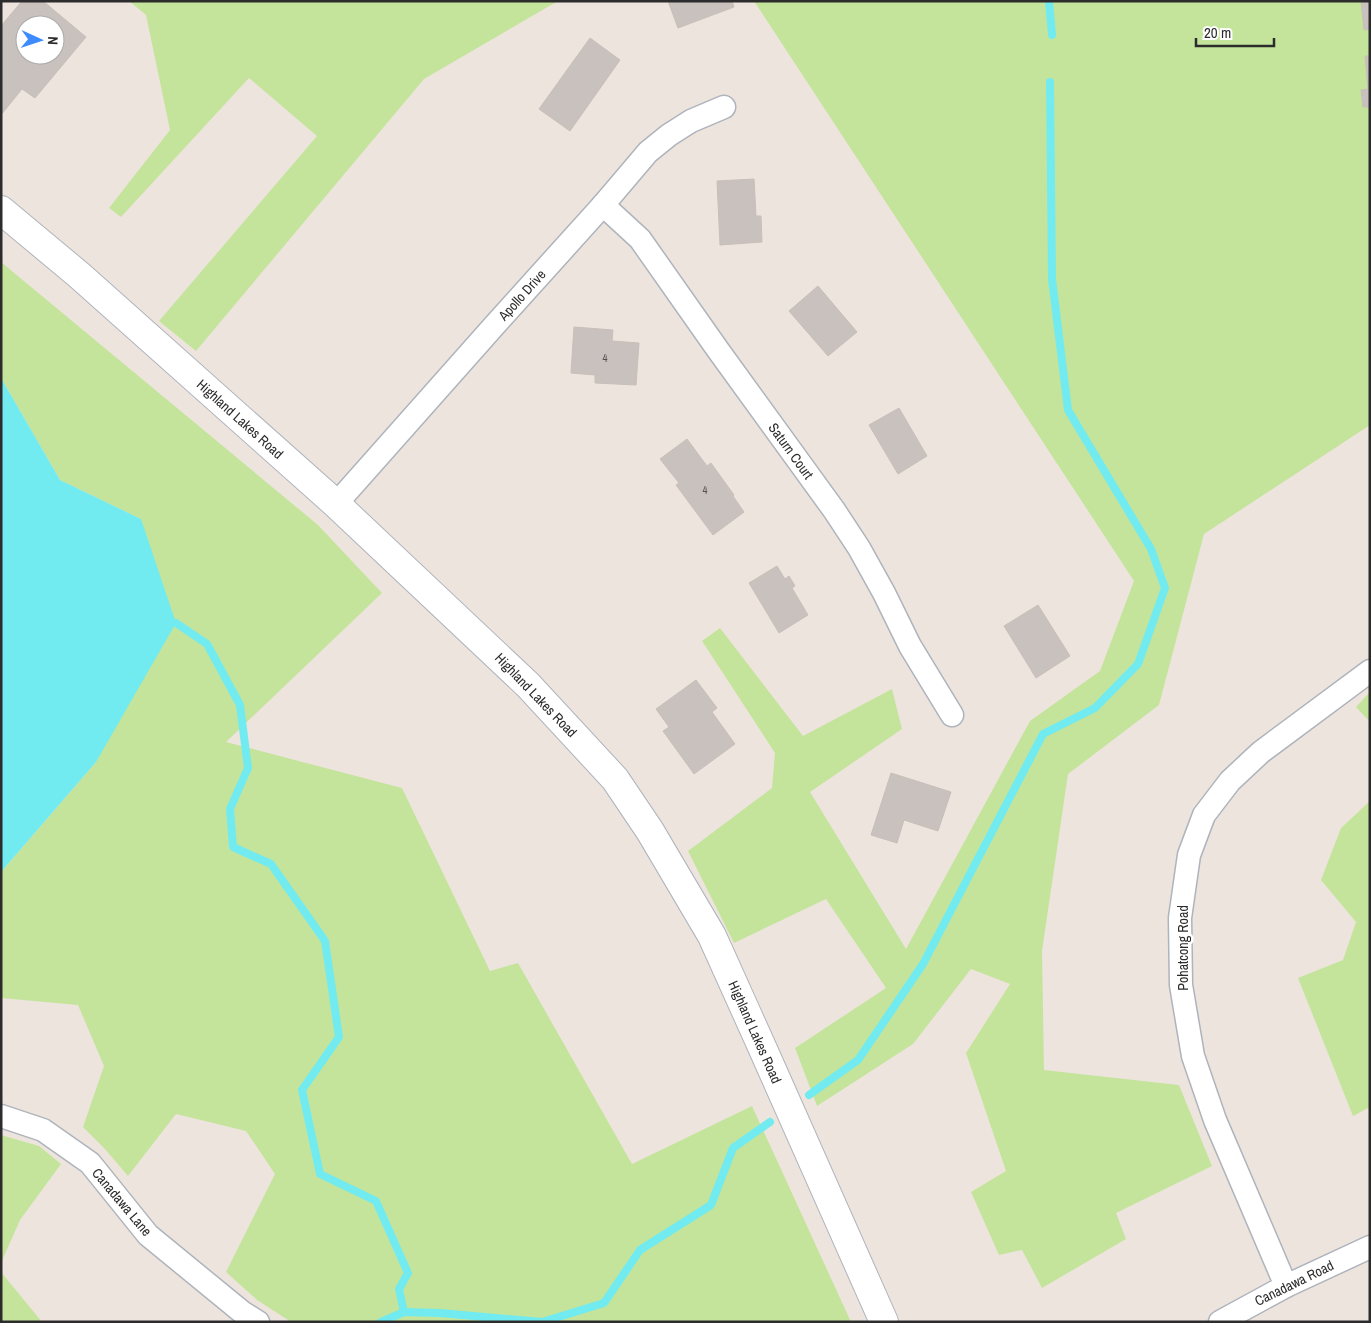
<svg xmlns="http://www.w3.org/2000/svg" width="1371" height="1323" viewBox="0 0 1371 1323" font-family="'Archivo Narrow',sans-serif">
<style>
.green{fill:#c4e49b}
.water{fill:#71ebf0}
.lines{fill:none;stroke-linecap:round;stroke-linejoin:round}
.stream{stroke:#71ebf0;stroke-width:8}
.building{fill:#c9c1be;stroke:#c9bfb8;fill-rule:evenodd}
.street-casing{stroke:#aeb4bc;stroke-width:25}
.secondary-casing{stroke:#aeb4bc;stroke-width:30}
.street{stroke:#fff;stroke-width:22}
.secondary{stroke:#fff;stroke-width:28}
.labels{text-anchor:middle;dominant-baseline:central;stroke-width:5;stroke-linejoin:round;paint-order:stroke}
.number-label{font-size:11px;fill:#535150}
.street-label{font-size:14px;fill:#2c2c2c;stroke:#fff}
</style>
<rect width="100%" height="100%" fill="#eee4de"/>
<!-- green -->
<g class="green">
<polygon points="129,1 558,1 424,79 196,351 159,321 317,136 249,78 121,217 109,208 170,130 146,15"/>
<polygon points="754,1 1370,1 1370,425 1204,534 1159,705 1068,774 1042,951 1044,1070 1179,1085 1212,1166 1116,1213 1126,1239 1042,1288 1022,1250 999,1255 971,1192 1006,1171 966,1053 1010,984 971,969 913,1044 817,1106 795,1048 886,988 826,899 734,943 688,851 772,788 775,753 702,641 720,628 803,736 892,689 902,729 810,792 906,949 1030,721 1100,671 1134,581"/>
<polygon points="1,262 318,525 382,593 226,742 402,788 490,971 518,963 632,1164 752,1106 851,1322 291,1322 257,1300 226,1272 275,1174 246,1131 176,1114 128,1176 104,1148 83,1127 104,1066 78,1005 1,998 1,872 96,762 141,519 60,480 1,378"/>
<polygon points="1370,692 1370,722 1356,707"/>
<polygon points="1370,801 1370,1107 1353,1116 1298,978 1343,960 1356,922 1321,880 1341,828"/>
<polygon points="1,1135 39,1146 61,1164 20,1220 1,1263"/>
<polygon points="1,1272 42,1322 1,1322"/>
</g>
<!-- water -->
<polygon class="water" points="1,378 60,480 141,519 176,623 96,762 1,872"/>
<g class="lines">
<!-- stream -->
<g class="stream">
<polyline points="1049,1 1052,35"/>
<polyline points="176,623 207,644 240,705 248,768 230,809 233,847 271,864 325,941 339,1037 302,1090 320,1174 376,1201 408,1273 399,1289 404,1312"/>
<polyline points="809,1095 858,1060 923,964 1043,734 1095,708 1138,664 1165,588 1151,549 1068,410 1052,279 1050,82"/>
<polyline points="381,1322 404,1312 440,1313 542,1322 604,1303 640,1250 711,1205 733,1148 770,1122"/>
</g>
</g>
<!-- building -->
<g class="building">
<path d="M22 1H43L86 37 35 98 22 89 1 115V26ZM25 25H55V55H25Z"/>
<polygon points="668,1 732,1 734,7 678,28"/>
<polygon points="1361,1 1370,1 1370,29 1364,30"/>
<polygon points="590,38 620,60 570,131 539,109"/>
<polygon points="1365,56 1370,56 1370,107 1363,107 1361,90 1368,89"/>
<polygon points="754,179 756,216 761,216 762,242 720,245 717,181"/>
<polygon points="818,286 857,332 828,356 789,311"/>
<polygon points="574,327 613,330 612,341 639,343 636,385 595,383 595,375 571,373"/>
<polygon points="899,408 927,456 898,474 869,425"/>
<polygon points="687,439 707,466 711,463 734,495 733,496 744,512 713,535 676,485 679,483 660,459"/>
<polygon points="777,566 785,579 789,576 795,586 792,588 808,615 779,633 749,583"/>
<polygon points="1038,605 1070,656 1036,678 1004,626"/>
<polygon points="696,680 717,708 712,712 735,744 694,774 663,731 669,727 656,709"/>
<polygon points="891,773 951,792 938,831 904,820 897,843 871,835"/>
</g>
<g class="lines">
<!-- street casing -->
<g class="street-casing">
<g id="street">
<polyline points="603,205 640,239 718,350 834,510 859,548 884,593 910,646 952,715"/>
<polyline points="336,504 493,327 603,205 648,152 669,135 691,121 724,107"/>
<polyline points="1,1116 43,1130 90,1163 148,1235 242,1312 258,1322"/>
<polyline points="1286,1286 1215,1120 1193,1056 1181,985 1180,918 1189,855 1204,815 1230,781 1261,752 1370,671"/>
<polyline points="1220,1322 1286,1286 1370,1247"/>
</g>
</g>
<!-- secondary casing -->
<g class="secondary-casing">
<polyline id="secondary" points="1,210 79,275 336,504 528,685 615,779 650,831 712,936 762,1047 884,1322"/>
</g>
<!-- street -->
<use href="#street" class="street"/>
<!-- secondary -->
<use href="#secondary" class="secondary"/>
</g>
<g class="labels">
<!-- number labels -->
<g class="number-label">
<text x="605" y="358">4</text>
<text x="705" y="490">4</text>
</g>
<!-- street labels -->
<g class="street-label">
<text transform="translate(522 295) rotate(-48)">Apollo Drive</text>
<text transform="translate(240 419) rotate(42)">Highland Lakes Road</text>
<text transform="translate(791 451) rotate(54)">Saturn Court</text>
<text transform="translate(536 695) rotate(46)">Highland Lakes Road</text>
<text transform="translate(1183 948) rotate(-90)">Pohatcong Road</text>
<text transform="translate(755 1032) rotate(66)">Highland Lakes Road</text>
<text transform="translate(122 1202) rotate(50)">Canadawa Lane</text>
<text transform="translate(1294 1283) rotate(-26)">Canadawa Road</text>
</g>
</g>
<!-- border -->
<rect width="1371" height="1323" fill="none" stroke="#2c2c2c" stroke-width="5"/>
<!-- north arrow -->
<g transform="translate(40 40) rotate(93)"><circle r="24" fill="#ffffff" stroke="#ababab"/>
<path d="M0-4L9 19L0 12L-9 19Z" fill="#3d8bfc"/>
<text y="-8" font-size="14" font-weight="bold" text-anchor="middle" fill="#2c2c2c">N</text>
</g>
<!-- scale -->
<path d="M1196 38v8h78v-8" fill="none" stroke="#2c2c2c" stroke-width="2.5"/>
<text x="1204" y="38" font-size="15" fill="#2c2c2c" stroke="#ffffff" stroke-width="4" paint-order="stroke">20 m</text>
</svg>
